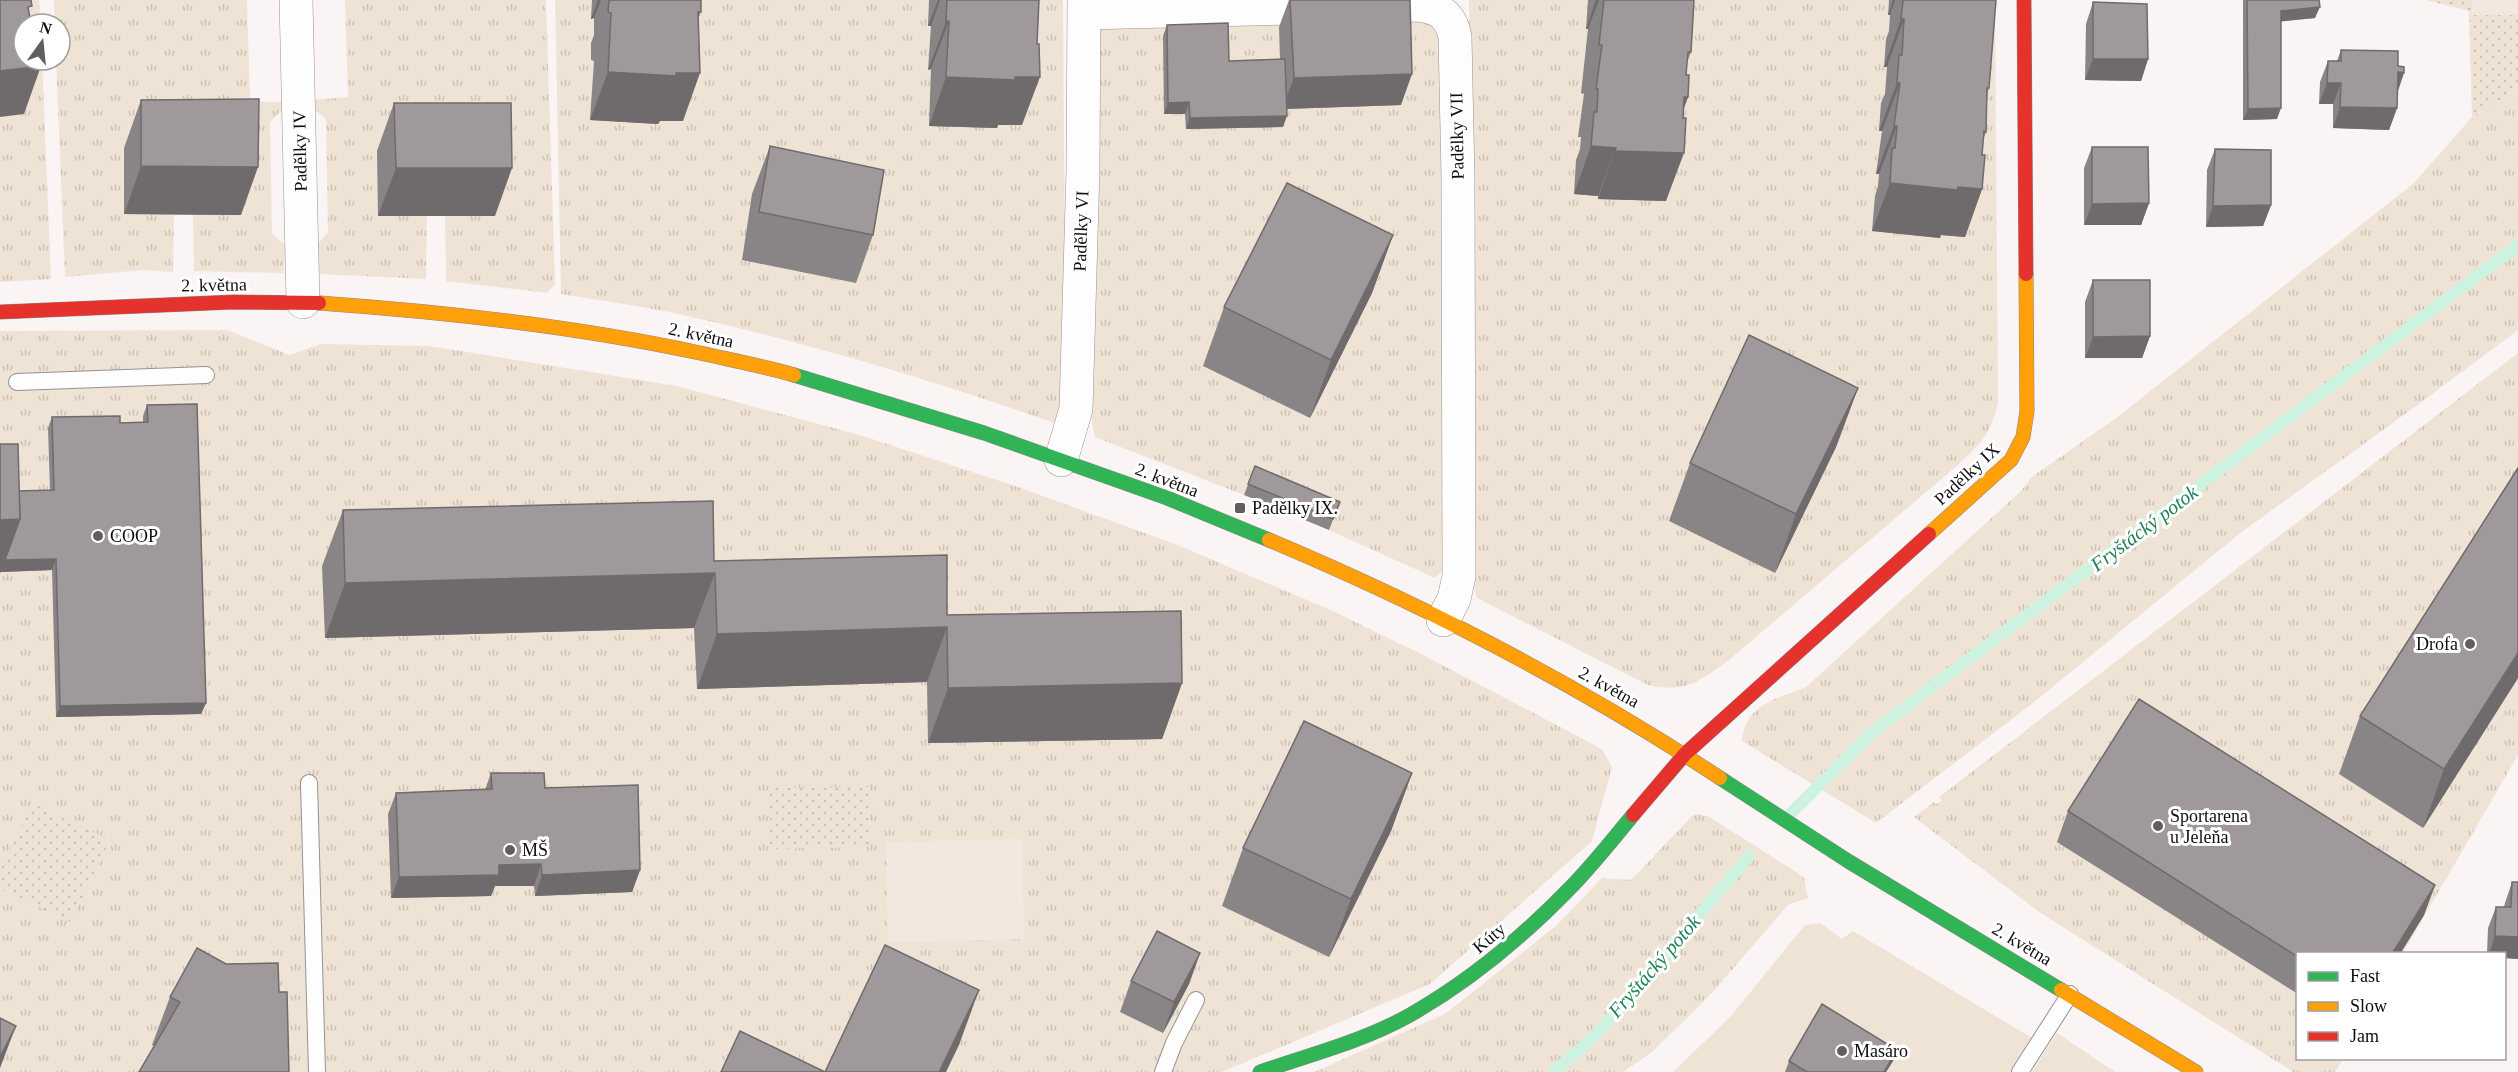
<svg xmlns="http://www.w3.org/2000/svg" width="2518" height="1072" viewBox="0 0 2518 1072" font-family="'Times New Roman',serif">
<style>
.grass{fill:url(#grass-tufts)}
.park{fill:url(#park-dots)}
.garden{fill:#efe3d6}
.pitch{fill:#f4e7e0}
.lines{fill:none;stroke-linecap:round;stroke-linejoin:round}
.stream{stroke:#cdf2df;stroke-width:12}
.lane-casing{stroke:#959292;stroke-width:18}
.street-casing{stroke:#959292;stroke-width:34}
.fast-casing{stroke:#8b8889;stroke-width:15}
.slow-casing{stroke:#8b8889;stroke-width:15}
.jam-casing{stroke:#8b8889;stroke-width:15}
.lane{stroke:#fefdfe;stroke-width:16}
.street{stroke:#fefdfe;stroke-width:33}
.fast{stroke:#30b455;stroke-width:14}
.slow{stroke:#ff9f0a;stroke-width:14}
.jam{stroke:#e5322d;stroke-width:14}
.wall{fill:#898485}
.shaded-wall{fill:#6f6b6c}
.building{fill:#9f999b;stroke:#6f6b6c;stroke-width:1.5}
.poi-dot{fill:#615e5f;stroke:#fff;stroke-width:2}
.labels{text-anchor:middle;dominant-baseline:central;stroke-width:6;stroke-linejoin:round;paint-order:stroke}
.street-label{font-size:18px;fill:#0e0e0e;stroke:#fff}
.poi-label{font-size:18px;fill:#0e0e0e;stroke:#fff;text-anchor:start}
.water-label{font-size:20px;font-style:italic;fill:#1f8256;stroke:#fff}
</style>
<defs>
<pattern id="grass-tufts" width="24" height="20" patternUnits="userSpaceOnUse" patternTransform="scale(1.5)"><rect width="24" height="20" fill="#efe3d6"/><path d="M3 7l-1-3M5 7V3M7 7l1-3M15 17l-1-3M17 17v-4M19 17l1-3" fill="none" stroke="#ccc2b6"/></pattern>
<pattern id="park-dots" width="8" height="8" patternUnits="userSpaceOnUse" patternTransform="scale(1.5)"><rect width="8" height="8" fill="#efe3d6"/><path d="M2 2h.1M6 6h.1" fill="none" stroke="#ccc2b6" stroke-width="1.8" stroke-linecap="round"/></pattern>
</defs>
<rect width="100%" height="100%" fill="#fbf4f5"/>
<!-- grass -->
<g class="grass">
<polygon points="0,0 39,0 40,24 24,24 24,60 42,60 51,279 0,282"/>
<polygon points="54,0 247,0 250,101 282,102 283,109 270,122 272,234 287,246 283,273 194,271 193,215 174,215 173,272 143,270 65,277 56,60 60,60 60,24 55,24"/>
<polygon points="345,0 546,0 555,284 547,293 446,281 445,216 495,216 378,216 427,216 426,279 319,274 315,247 328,232 326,119 312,107 312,100 348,97"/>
<path d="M555 0H1063L1066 415 1065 427C939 382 813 344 683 315 643 306 602 301 561 294Z"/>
<polygon points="1091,0 1444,0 1445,568 1435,578 1329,530 1335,513 1251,478 1244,495 1095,437 1092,422"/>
<path d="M1469 0H1995L1998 403C1990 434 1983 442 1959 464L1729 660C1697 682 1688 693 1648 685L1477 598 1474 587Z"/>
<path d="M2518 89V330L2412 409 2239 534 2033 703 1876 823 1742 741C1745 703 1778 699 1806 687L2020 492 2033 476 2115 419 2414 183 2472 117Z"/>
<polygon points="227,330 290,355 320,344 430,346 677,386 863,436 1015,486 1175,544 1333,611 1421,654 1602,749 1612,767 1592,841 1430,984 1222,1072 0,1072 0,331"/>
<polygon points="2518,353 2518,755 2403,953 2298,954 2298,1058 2343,1059 2335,1072 2293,1072 2042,914 1914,817 1934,802 1937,804 1942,800 1939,797"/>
<polygon points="1694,814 1708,816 1796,872 1804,878 1808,898 1788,905 1711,994 1652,1052 1623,1072 1314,1072 1445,1014 1556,926 1602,878 1631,880"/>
</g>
<!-- park -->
<g class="park">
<polygon points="2426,0 2518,0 2518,89 2472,117 2469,11"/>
<polygon points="869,787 870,847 770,849 769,788"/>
<polygon points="32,803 110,840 71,922 0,889 0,871"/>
</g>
<!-- garden -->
<g class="garden">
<polygon points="1820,923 1842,939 1853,931 2032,1038 2010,1072 1886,1072 1913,1028 1893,1058 1785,1072 1673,1072 1730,1017 1805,925"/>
<polygon points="2057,1033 2115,1072 2032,1072"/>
</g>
<!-- pitch -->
<g class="pitch">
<rect x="2472" y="0" width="46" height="15"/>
<polygon points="1022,839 1024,939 888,942 886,842"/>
</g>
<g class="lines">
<!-- stream -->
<g class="stream">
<polyline points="1785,819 1875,730 2518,245"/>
<polyline points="1554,1072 1590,1040 1627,1000 1749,856"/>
</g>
<!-- lane casing -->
<g class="lane-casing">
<g id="lane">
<polyline points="17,382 206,375"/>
<polyline points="309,783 317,1072"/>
<polyline points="1163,1072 1174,1043 1196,1000"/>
<polyline points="2020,1072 2070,994"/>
</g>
</g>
<!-- street casing -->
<g class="street-casing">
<g id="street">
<polyline points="296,0 303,302"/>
<path d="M1085 13 1415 5C1437 6 1451 14 1455 37L1458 178 1459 576 1454 599 1443 620"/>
<polyline points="1061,460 1076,409 1083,169 1084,0"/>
</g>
</g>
<!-- fast casing -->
<g class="fast-casing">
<g id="fast">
<polyline points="794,375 984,433 1167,498 1269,540"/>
<polyline points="1720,778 1848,861 2061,990"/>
<path d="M1260 1072C1309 1055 1364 1041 1410 1015 1470 981 1526 934 1574 884 1595 862 1614 838 1633 815"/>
</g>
</g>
<!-- slow casing -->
<g class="slow-casing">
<g id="slow">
<path d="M319 303C447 312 574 326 700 353 731 360 763 366 794 375"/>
<polyline points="1929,534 2011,460 2023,437 2027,411 2026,274"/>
<path d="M1269 540C1426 606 1577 684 1720 778"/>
<polyline points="2061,990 2196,1072"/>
</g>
</g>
<!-- jam casing -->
<g class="jam-casing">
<g id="jam">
<polyline points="2024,0 2026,274"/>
<polyline points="0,312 234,302 319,303"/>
<polyline points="1633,815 1685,754 1929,534"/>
</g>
</g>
<!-- lane -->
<use href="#lane" class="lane"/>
<!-- street -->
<use href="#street" class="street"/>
<!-- fast -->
<use href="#fast" class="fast"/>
<!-- slow -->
<use href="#slow" class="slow"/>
<!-- jam -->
<use href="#jam" class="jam"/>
</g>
<!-- wall -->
<g class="wall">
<polygon points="592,0 701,0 701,12 698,19 683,121 660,121 658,124 590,120 594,61 591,60 591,43 594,35 594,18 591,19"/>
<polygon points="929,0 1039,0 1022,125 998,125 997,128 929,126 931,69 928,70 931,26 928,26"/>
<polygon points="1289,0 1410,0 1401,105 1287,109 1283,127 1186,129 1185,114 1164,114 1163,36 1167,25 1229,61 1280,59 1279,27"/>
<polygon points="1588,0 1694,0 1691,52 1687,62 1686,75 1688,97 1684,108 1666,201 1598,199 1598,196 1574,194 1576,160 1580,149 1581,137 1578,137 1584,94 1581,93 1588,29 1586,29"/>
<polygon points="1889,0 1996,0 1989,88 1987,95 1986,132 1983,140 1982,155 1982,189 1965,237 1941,235 1940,238 1872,231 1875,196 1878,186 1879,174 1876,174 1882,131 1879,131 1881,103 1885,94 1887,67 1884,67 1886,39 1889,31 1890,15 1888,15"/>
<polygon points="2243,0 2319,0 2315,18 2281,21 2277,119 2243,120"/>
<polygon points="2093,2 2148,59 2141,81 2085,80 2086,24"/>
<polygon points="2341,50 2398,66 2397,108 2389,130 2333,128 2333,104 2319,104 2320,82 2328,61 2337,61"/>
<polygon points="141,100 241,215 124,214 124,148"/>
<polygon points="394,103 495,216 378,216 377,151"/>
<polygon points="770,146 873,235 856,283 742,260 752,194"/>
<polygon points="2092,147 2149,203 2141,225 2084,225 2084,168"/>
<polygon points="2215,149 2271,205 2263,226 2206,227 2207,170"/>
<polygon points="1393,235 1372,293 1310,418 1203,366 1224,307"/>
<polygon points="2093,280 2150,336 2142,358 2085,358 2085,302"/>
<polygon points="1858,388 1836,447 1775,573 1669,521 1690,463"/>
<polygon points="147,405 206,703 201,714 56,717 52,570 1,572 19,491 50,490 48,428 52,417 120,423 143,422 143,416"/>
<polygon points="1255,466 1340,502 1329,530 1244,495"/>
<polygon points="2518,468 2518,678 2423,828 2339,774 2360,716"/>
<polygon points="343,510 714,561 947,615 1182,683 1162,739 928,743 927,682 697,689 694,628 325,638 322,566"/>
<polygon points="491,773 545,788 640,870 632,892 535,896 534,886 495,886 491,896 391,898 388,814 396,793 485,790"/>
<polygon points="1412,773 1391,831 1329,957 1222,906 1243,848"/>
<polygon points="2068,811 2435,885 2424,915 2400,954 2298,954 2298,994 2057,842"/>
<polygon points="2512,882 2518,882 2518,959 2505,958 2505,954 2487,954 2488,928 2496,907 2504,907 2505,903"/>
<polygon points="1200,953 1189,984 1163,1033 1120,1012 1131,981"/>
<polygon points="279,992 154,1046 152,1045 170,997"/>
<polygon points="1789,1061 1893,1061 1886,1072 1785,1072"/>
</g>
<!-- shaded-wall -->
<g class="shaded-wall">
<polygon points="598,0 601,0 594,18 591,19"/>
<polygon points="938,0 940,0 931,26 928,26"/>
<polygon points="1596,0 1599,0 1588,29 1586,29"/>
<polygon points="1893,0 1895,0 1890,15 1888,15"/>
<polygon points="2320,7 2315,18 2277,22 2281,11"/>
<polygon points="1901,19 1904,19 1887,67 1884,67"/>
<polygon points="949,21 931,69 928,70 946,22"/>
<polygon points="2093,59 2148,59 2141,81 2085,80"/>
<polygon points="41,66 24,114 0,117 0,71"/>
<polygon points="608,72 676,73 700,73 683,121 660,121 658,124 590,120"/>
<polygon points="2398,72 2404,73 2397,94"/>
<polygon points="1412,74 1401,105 1282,109 1294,78"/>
<polygon points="946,77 1040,77 1022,125 998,125 997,128 929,126"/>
<polygon points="1897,83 1900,83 1882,131 1879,131"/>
<polygon points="2327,83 2341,83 2333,104 2319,104"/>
<polygon points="1684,97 1688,97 1670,145"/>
<polygon points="1189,102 1185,114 1164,114 1168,103"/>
<polygon points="2340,107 2397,108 2389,130 2333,128"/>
<polygon points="2281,108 2277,119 2243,120 2248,109"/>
<polygon points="1287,116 1283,127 1186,129 1190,118"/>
<polygon points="1894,126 1897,126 1879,174 1876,174"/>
<polygon points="1591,146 1616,148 1598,196 1574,194"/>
<polygon points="1615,151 1684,153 1666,201 1598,199"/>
<polygon points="141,166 258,167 241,215 124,214"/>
<polygon points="396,168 512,168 495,216 378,216"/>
<polygon points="1890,183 1982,189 1965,237 1941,235 1940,238 1872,231"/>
<polygon points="2149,203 2141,225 2084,225 2092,204"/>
<polygon points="2271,205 2263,226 2206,227 2213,206"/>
<polygon points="1393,235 1372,293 1310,418 1331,360"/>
<polygon points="2150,336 2142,358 2085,358 2093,337"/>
<polygon points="1858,388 1836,447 1775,573 1796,514"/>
<polygon points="20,519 56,559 52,570 1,572 0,573 0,520"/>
<polygon points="715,573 694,628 325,638 345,583"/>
<polygon points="947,627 927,682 697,689 717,634"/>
<polygon points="2518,653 2518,678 2423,828 2444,769"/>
<polygon points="1182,683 1162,739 928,743 948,688"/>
<polygon points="206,703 201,714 56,717 60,706"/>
<polygon points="1412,773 1391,831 1329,957 1351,899"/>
<polygon points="541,864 534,886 495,886 491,896 391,898 399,877 499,865"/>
<polygon points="640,870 632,892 535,896 542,875"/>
<polygon points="2435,885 2424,915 2400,954 2392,954"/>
<polygon points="2495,936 2518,937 2518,959 2505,958 2505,954 2489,954"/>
<polygon points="1200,953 1189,984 1163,1033 1174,1002"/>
<polygon points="979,990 959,1045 946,1072 939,1072"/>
<polygon points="16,1026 0,1068 0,1057"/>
<polygon points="1897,1050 1893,1061 1886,1072 1884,1072"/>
</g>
<!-- building -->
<g class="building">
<polygon points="0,0 31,0 32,6 28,7 31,24 24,24 24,60 40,60 41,66 0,71"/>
<polygon points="609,0 701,0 701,12 698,12 700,73 676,73 676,76 608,72 611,13 608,12"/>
<polygon points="947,0 1039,0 1037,44 1039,44 1040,77 1015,77 1015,80 946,77 949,21 946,22"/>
<polygon points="1290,0 1410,0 1412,74 1294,78"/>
<polygon points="1604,0 1694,0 1691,52 1688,52 1686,75 1689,75 1688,97 1684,97 1683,118 1686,118 1684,153 1615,151 1616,148 1591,146 1594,112 1597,112 1598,89 1596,89 1602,45 1599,45"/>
<polygon points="1903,0 1996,0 1989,88 1987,88 1986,132 1984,131 1982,155 1985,155 1982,189 1958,187 1957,190 1890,183 1892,148 1895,148 1897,126 1894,126 1900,83 1897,83 1899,55 1902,55 1904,19 1901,19"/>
<polygon points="2247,0 2319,0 2320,7 2281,11 2281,108 2248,109"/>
<polygon points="2093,2 2147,4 2148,59 2093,59"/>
<polygon points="1228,23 1229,61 1285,59 1287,116 1190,118 1189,102 1168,103 1167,25"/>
<polygon points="2341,50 2398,51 2398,66 2404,67 2404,73 2398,72 2397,108 2340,107 2341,83 2327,83 2328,61 2341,61"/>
<polygon points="259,99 258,167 141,166 141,100"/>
<polygon points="394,103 511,103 512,168 396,168"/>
<polygon points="770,146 884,170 873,235 759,212"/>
<polygon points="2092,147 2148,147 2149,203 2092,204"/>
<polygon points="2215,149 2271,150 2271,205 2213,206"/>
<polygon points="1287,183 1393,235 1331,360 1224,307"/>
<polygon points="2093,280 2150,280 2150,336 2093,337"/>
<polygon points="1749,335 1858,388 1796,514 1690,463"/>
<polygon points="197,404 206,703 60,706 56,559 5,560 20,519 19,491 54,490 52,417 120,416 120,423 148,422 147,405"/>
<polygon points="0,444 18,444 20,519 0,520"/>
<polygon points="1255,466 1340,502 1333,519 1248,484"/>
<polygon points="2518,468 2518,653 2444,769 2360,716"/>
<polygon points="713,501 714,561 947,555 947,615 1181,611 1182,683 948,688 947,627 717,634 715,573 345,583 343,510"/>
<polygon points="2139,699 2435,885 2392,954 2298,954 2298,957 2068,811"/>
<polygon points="1304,721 1412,773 1351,899 1243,848"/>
<polygon points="491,773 544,773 545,788 638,785 640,870 542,875 541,864 499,865 499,875 399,877 396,793 492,789"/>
<polygon points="2512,882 2518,882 2518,937 2495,936 2496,907 2511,907"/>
<polygon points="1157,931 1200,953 1174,1002 1131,981"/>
<polygon points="885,945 979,990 939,1072 721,1072 740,1031 825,1072"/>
<polygon points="197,948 226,964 278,963 279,992 287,992 289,1072 139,1072 180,1002 170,997"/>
<polygon points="1822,1004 1897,1050 1884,1072 1807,1072 1789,1061"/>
<polygon points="0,1018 16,1026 0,1057"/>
</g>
<!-- markers -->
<g class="poi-dot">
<rect x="1234" y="502" width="12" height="12" rx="3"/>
<circle cx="98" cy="536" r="6"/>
<circle cx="2470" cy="644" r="6"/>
<circle cx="2158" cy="826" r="6"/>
<circle cx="510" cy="850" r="6"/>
<circle cx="1842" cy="1051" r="6"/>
</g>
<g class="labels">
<!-- street labels -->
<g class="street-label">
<text transform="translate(1457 136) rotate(-91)">Padělky VII</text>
<text transform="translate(300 151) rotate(-91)">Padělky IV</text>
<text transform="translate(1081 231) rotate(-88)">Padělky VI</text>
<text transform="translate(214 285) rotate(-1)">2. května</text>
<text transform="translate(701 335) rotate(12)">2. května</text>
<text transform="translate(1967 474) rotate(-43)">Padělky IX</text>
<text transform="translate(1167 480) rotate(21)">2. května</text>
<text transform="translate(1609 687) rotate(29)">2. května</text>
<text transform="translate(1489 938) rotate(-40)">Kúty</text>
<text transform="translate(2022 944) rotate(31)">2. května</text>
</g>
<!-- poi labels -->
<g class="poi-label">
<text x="1252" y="508">Padělky IX.</text>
<text x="110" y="536">COOP</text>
<text x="2458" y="644" text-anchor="end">Drofa</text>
<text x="2170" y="816">Sportarena<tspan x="2170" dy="21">u Jeleňa</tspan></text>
<text x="522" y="850">MŠ</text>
<text x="1854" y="1051">Masáro</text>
</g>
<!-- water labels -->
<g class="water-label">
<text transform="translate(2144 528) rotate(-37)">Fryštácký potok</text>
<text transform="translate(1654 966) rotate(-49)">Fryštácký potok</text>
</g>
</g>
<!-- legend -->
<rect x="2296" y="952" width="210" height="108" fill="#ffffff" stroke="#9f9f9f" stroke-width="1.5"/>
<rect x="2308" y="972" width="30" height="9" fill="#30b455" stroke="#9f9f9f" stroke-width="1.5"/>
<text x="2350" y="982" font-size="18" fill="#0e0e0e">Fast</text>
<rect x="2308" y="1002" width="30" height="9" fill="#ff9f0a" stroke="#9f9f9f" stroke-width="1.5"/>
<text x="2350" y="1012" font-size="18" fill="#0e0e0e">Slow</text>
<rect x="2308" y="1032" width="30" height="9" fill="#e5322d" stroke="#9f9f9f" stroke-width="1.5"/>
<text x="2350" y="1042" font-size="18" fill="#0e0e0e">Jam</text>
<!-- north arrow -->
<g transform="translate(42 42) rotate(15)"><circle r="28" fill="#ffffff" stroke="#9f9f9f" stroke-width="1.5"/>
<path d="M0-4.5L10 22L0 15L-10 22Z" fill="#615e5f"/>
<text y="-9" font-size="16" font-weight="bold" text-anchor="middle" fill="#0e0e0e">N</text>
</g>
</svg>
